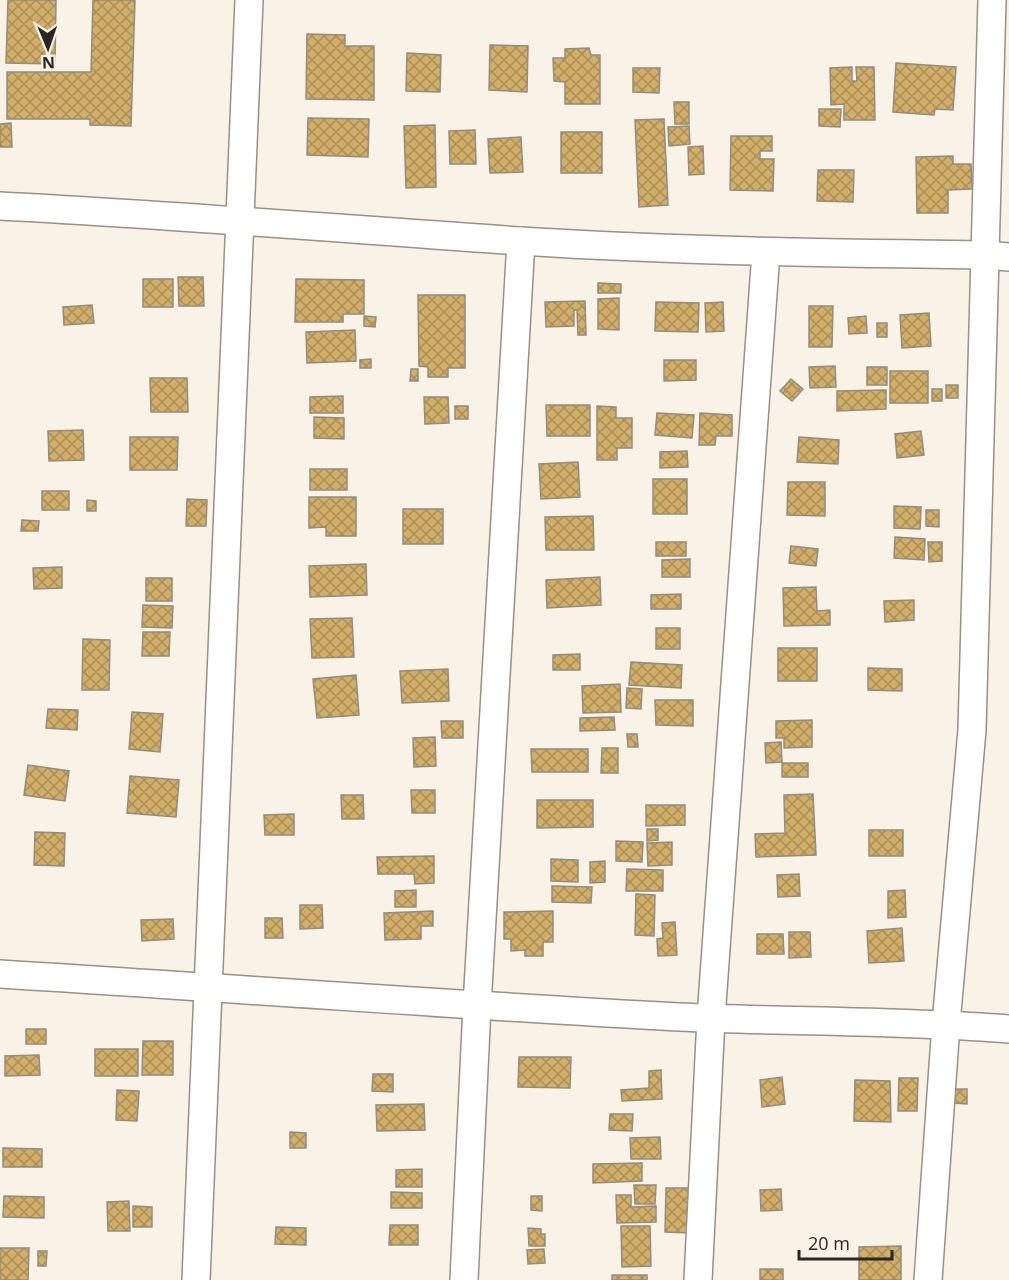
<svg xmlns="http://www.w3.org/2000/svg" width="1009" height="1280" viewBox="0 0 1009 1280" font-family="'Open Sans',sans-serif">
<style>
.building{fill:url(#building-cross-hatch);stroke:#928c81;stroke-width:1.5}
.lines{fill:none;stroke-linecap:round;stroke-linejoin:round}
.minor-casing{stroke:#979186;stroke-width:30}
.minor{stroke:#fff;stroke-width:27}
</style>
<defs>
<pattern id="building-cross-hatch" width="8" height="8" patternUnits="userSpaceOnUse" patternTransform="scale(1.5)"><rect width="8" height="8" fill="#d2af69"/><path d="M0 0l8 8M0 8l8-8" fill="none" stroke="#aa8e56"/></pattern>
</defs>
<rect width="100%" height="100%" fill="#f9f2e6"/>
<!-- building -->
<g class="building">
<polygon points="8,0 56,0 55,64 6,63"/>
<polygon points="93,0 135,0 131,126 90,125 90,119 7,119 7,72 91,72"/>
<polygon points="307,34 345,35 345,46 374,46 374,100 306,99"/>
<polygon points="490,45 528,46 527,92 489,90"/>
<polygon points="589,48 591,55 600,55 600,104 565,104 565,82 554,81 553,58 565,58 565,49"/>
<polygon points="407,53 441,55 440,92 406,91"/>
<polygon points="896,63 956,67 953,110 935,109 934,115 893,112"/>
<polygon points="852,67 852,81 857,81 856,67 874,67 875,120 844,120 844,104 831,105 830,68"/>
<polygon points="633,68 660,68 659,93 633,92"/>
<polygon points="674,102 689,102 689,124 675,124"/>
<polygon points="819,109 841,109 840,127 819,126"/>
<polygon points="308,118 369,119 368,157 307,155"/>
<polygon points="664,119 668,205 639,207 635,120"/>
<polygon points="11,123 12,147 0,147 0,124"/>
<polygon points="435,125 436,187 406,188 404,126"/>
<polygon points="689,126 690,144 669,146 668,127"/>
<polygon points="475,130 476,164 450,164 449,131"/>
<rect x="561" y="132" width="41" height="41"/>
<polygon points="731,136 772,136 772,151 760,151 760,159 774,159 773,191 730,190"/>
<polygon points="521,137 523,172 490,173 488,139"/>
<polygon points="703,146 704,174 689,175 688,147"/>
<polygon points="953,156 953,164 971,164 972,189 948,190 948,213 917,213 916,157"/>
<polygon points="818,170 854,170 853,202 817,201"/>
<polygon points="178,277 203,277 204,306 179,306"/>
<rect x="143" y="279" width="30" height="28"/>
<polygon points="296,279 364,280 364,314 343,314 343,322 295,322"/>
<polygon points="598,283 621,284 621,293 598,293"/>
<polygon points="418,295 465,295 465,368 448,368 448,377 428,377 428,367 419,366"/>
<polygon points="619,298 619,330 598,329 598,299"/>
<polygon points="585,301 586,335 578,335 577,310 574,310 574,326 546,327 545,302"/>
<polygon points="656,302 699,303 698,332 655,331"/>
<polygon points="723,302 724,331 706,332 705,303"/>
<polygon points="92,305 94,323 64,325 63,307"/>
<polygon points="809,306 833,306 832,347 809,347"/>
<polygon points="929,313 931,346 902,348 900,315"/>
<polygon points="364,316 376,317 375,327 364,326"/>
<polygon points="866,316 867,333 849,334 848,318"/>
<rect x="877" y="323" width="10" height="14"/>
<polygon points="355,330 356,361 307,363 306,332"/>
<polygon points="371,359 371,368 360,368 360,360"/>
<polygon points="664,360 696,360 696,380 664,381"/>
<polygon points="835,366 836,387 810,388 809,367"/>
<rect x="867" y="367" width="20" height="18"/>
<polygon points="411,369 418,369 418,381 410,381"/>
<rect x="890" y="371" width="38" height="32"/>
<polygon points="150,378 187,378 188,412 151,412"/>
<polygon points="791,379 803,389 792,401 780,391"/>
<rect x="946" y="385" width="12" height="13"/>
<rect x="932" y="389" width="10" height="12"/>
<polygon points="886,390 886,409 837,411 837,391"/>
<polygon points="343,396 343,413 310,413 310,397"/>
<polygon points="424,397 448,397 449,423 425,424"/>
<polygon points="546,405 590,405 590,436 547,436"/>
<rect x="455" y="406" width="13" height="13"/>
<polygon points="597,406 616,407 616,418 632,418 632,448 617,448 617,460 597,460"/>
<polygon points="657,413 694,415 692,438 655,435"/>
<polygon points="700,413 732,415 732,436 716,436 715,445 699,445"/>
<polygon points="314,417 344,418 344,439 314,438"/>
<polygon points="83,430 84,460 49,461 48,431"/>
<polygon points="921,431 924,455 897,458 895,434"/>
<polygon points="130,437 178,437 177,470 130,470"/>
<polygon points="799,437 839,440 838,464 797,462"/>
<polygon points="687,451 688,467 660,468 660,452"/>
<polygon points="578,462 580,497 541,499 539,464"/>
<rect x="310" y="469" width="37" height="21"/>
<rect x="653" y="479" width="34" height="35"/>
<polygon points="788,482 825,482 825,516 787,515"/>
<rect x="42" y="491" width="27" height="19"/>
<polygon points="309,497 356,497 356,536 326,536 326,527 309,528"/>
<polygon points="187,499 207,500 206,526 186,526"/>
<polygon points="87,500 96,501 96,511 87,511"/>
<polygon points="894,506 921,507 920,529 894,528"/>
<rect x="403" y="509" width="40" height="35"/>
<polygon points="926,510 939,510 939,527 926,526"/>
<polygon points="593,516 594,550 546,550 545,517"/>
<polygon points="22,520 39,521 38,531 21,531"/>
<polygon points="895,537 925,539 924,560 894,558"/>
<rect x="656" y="542" width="30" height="14"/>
<polygon points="928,542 942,542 942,561 929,562"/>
<polygon points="791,546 818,549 816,566 789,563"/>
<polygon points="690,559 690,577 662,577 662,560"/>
<polygon points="366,564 367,595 310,597 309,566"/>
<polygon points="62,567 62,588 34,589 33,568"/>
<polygon points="600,577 601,605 547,608 546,580"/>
<rect x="146" y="578" width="26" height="23"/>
<polygon points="816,587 817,611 830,610 830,625 784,626 783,588"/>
<polygon points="681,594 681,609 651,609 651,595"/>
<polygon points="914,600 914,620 885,622 884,601"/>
<polygon points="143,605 173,606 172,628 142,627"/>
<polygon points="352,618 354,657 312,658 310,619"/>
<rect x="656" y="628" width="24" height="21"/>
<polygon points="143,632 170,632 169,656 142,656"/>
<polygon points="83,639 110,640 109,690 82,690"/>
<rect x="778" y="648" width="39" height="33"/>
<polygon points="580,654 580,670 553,670 553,655"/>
<polygon points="631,662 682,665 681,688 629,685"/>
<polygon points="868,668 902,669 902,691 868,690"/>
<polygon points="448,669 449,701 402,703 400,671"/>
<polygon points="356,675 359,715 317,718 313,679"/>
<polygon points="620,684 621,712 583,713 582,686"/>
<polygon points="627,688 642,689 641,709 626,708"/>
<polygon points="655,700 693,700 693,726 656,725"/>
<polygon points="48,709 78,710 77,730 46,728"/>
<polygon points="132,712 163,714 160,752 129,749"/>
<polygon points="614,717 615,730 580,731 580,718"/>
<polygon points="812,720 812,747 784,748 784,738 776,738 776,721"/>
<polygon points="441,721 463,721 463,738 442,738"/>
<polygon points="627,734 637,734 638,747 628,747"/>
<polygon points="435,737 436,766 414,767 413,738"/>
<polygon points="781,742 782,762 766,763 765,743"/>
<polygon points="602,748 618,748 618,773 601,773"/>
<polygon points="531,749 588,749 588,772 532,772"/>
<rect x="782" y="763" width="26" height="14"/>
<polygon points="28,765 69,771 65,801 24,795"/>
<polygon points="130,776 179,780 176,817 127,813"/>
<polygon points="411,790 435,790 435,813 412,813"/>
<polygon points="813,794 816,855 756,857 755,834 785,833 784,795"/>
<polygon points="341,795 363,795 364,819 342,819"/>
<polygon points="537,800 593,800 593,827 537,828"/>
<polygon points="646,805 685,805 685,825 646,826"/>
<polygon points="294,814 294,835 265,835 264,815"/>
<polygon points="647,829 658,829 658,840 647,841"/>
<rect x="869" y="830" width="34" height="26"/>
<polygon points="35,832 65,833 64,866 34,865"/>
<polygon points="616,841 643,842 642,862 616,861"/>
<polygon points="672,842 672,865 648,866 647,843"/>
<polygon points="434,856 434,883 415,884 414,874 378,874 377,857"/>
<polygon points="551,859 578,860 578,882 551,881"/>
<polygon points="605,861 605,882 590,883 590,862"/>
<polygon points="627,869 663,870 663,891 626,891"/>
<polygon points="799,874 800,896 778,897 777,875"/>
<polygon points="552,886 592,887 591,903 552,902"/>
<polygon points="416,890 416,907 395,907 395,891"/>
<polygon points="905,890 906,917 888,918 888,891"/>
<polygon points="636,894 655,895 654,936 635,935"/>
<polygon points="300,905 322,905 323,928 300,929"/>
<polygon points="433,911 433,926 421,926 421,939 385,940 384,913"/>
<polygon points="553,911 553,942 543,942 543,956 525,956 525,950 511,951 511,939 504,939 504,912"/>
<polygon points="265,918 282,918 283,938 265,938"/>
<polygon points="173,919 174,939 142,941 141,920"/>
<polygon points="675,922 677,955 658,956 657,939 663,938 662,923"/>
<polygon points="902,928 904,961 869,963 867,931"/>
<polygon points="789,932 810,932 811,957 789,958"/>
<polygon points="757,934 783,934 784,954 757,954"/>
<rect x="26" y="1029" width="20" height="15"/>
<polygon points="143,1041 173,1041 173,1075 142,1075"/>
<rect x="95" y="1049" width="43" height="27"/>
<polygon points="39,1055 40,1075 5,1076 5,1056"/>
<polygon points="519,1057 571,1057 570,1088 518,1087"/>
<polygon points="661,1070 662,1099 622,1101 621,1090 649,1088 649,1071"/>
<polygon points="373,1074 393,1074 393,1092 372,1091"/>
<polygon points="782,1077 785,1104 762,1107 760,1080"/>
<polygon points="899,1078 918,1078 917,1111 898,1111"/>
<polygon points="855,1080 890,1081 891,1122 854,1121"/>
<polygon points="952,1089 967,1089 967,1104 952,1103"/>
<polygon points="117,1090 139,1091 137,1121 116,1120"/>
<polygon points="424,1104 425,1130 377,1131 376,1105"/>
<polygon points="610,1114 633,1114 632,1131 609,1130"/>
<polygon points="290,1132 306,1133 306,1148 290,1148"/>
<polygon points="660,1137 661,1159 631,1159 630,1138"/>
<polygon points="3,1148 42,1149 42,1167 3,1167"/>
<polygon points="642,1163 642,1181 593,1183 593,1164"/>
<polygon points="422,1169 422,1187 396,1187 396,1170"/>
<polygon points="634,1185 656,1185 655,1204 635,1204"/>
<polygon points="666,1188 691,1188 690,1233 665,1232"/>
<polygon points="781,1189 782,1210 761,1211 760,1190"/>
<polygon points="391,1192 422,1193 422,1208 391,1208"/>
<polygon points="616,1195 631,1195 631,1207 656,1206 656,1222 617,1223"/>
<polygon points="4,1196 44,1197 44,1218 3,1217"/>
<polygon points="531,1196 542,1196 542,1211 531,1210"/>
<polygon points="129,1201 130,1231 108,1231 107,1202"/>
<polygon points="133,1206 152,1207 152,1227 133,1227"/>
<polygon points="390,1225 418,1225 418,1245 389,1245"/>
<polygon points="621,1226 650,1226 651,1266 622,1267"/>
<polygon points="276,1227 306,1228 306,1245 275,1244"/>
<polygon points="528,1228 541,1229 541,1234 545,1234 545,1246 529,1246"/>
<polygon points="901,1246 901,1280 859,1280 859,1247"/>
<polygon points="0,1248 29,1248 28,1280 0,1280"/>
<polygon points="544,1249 545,1263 528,1264 527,1250"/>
<polygon points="38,1251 47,1251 46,1266 38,1266"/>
<rect x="760" y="1269" width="23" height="11"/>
<rect x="612" y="1275" width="35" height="5"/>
</g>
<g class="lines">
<!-- minor casing -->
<g class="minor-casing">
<g id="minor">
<path d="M0 206C174 215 347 229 520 241 676 251 831 253 987 255L1009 257"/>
<path d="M0 974C226 988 453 1005 679 1017 789 1022 899 1020 1009 1029"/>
<polyline points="196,1280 249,0"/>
<polyline points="464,1280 477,1006 521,241"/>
<polyline points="698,1280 711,1018 766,252"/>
<polyline points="928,1280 946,1024 972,730 992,0"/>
</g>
</g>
<!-- minor -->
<use href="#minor" class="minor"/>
</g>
<!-- north arrow -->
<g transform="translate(48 48) rotate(178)" stroke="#f9f2e6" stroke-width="4.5" paint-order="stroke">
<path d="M0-4.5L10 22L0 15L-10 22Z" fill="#292722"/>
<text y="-9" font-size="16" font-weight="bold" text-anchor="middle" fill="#292722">N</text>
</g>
<!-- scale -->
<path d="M799 1250v9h93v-9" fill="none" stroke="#292722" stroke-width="3"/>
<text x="808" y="1250" font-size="18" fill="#292722" stroke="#f9f2e6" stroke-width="4.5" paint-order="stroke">20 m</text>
</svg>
